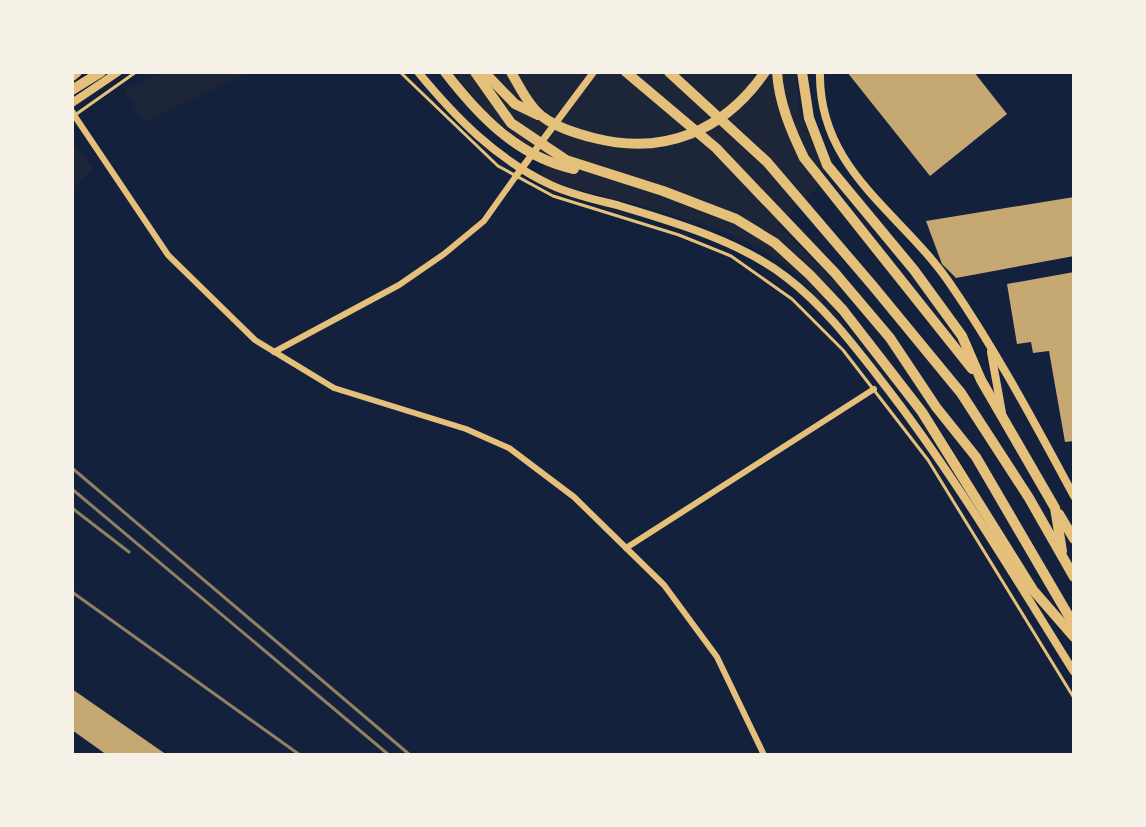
<svg xmlns="http://www.w3.org/2000/svg" width="1146" height="827" viewBox="0 0 1146 827" font-family="'PT Sans',sans-serif">
<style>
.green{fill:#1d2539}
.building{fill:#c6a872}
.lines{fill:none;stroke-linecap:round;stroke-linejoin:round}
.service{stroke:#e5c07b;stroke-width:3}
.minor{stroke:#e5c07b;stroke-width:6}
.tertiary{stroke:#e5c07b;stroke-width:7}
.secondary{stroke:#e5c07b;stroke-width:8}
.trunk{stroke:#e5c07b;stroke-width:10}
.rail{stroke:#918062;stroke-width:3}
</style>
<rect width="100%" height="100%" fill="#14213d"/>
<!-- green -->
<g class="green">
<polygon points="164,72 249,72 144,122 124,90"/>
<path d="M453 72H795L800 115 825 169 817 188 778 224 840 287 821 303C812 292 803 279 792 270 726 218 634 207 555 183L540 175 548 158 491 118Z"/>
<polygon points="72,142 93,169 72,189"/>
</g>
<!-- building -->
<g class="building">
<polygon points="847,72 974,72 1007,114 930,176"/>
<polygon points="1074,197 1074,256 956,278 942,264 926,221"/>
<polygon points="1074,272 1074,441 1065,442 1049,351 1033,353 1031,342 1017,344 1007,284"/>
<polygon points="72,689 167,755 107,755 72,730"/>
</g>
<g class="lines">
<!-- service -->
<g class="service">
<polyline points="400,72 498,166 553,196 679,235 731,256 792,299 843,350 928,460 1074,698"/>
<polyline points="75,115 136,72"/>
</g>
<!-- minor -->
<g class="minor">
<polyline points="74,115 168,255 255,340 334,388 466,429 509,448 574,497 664,585 717,657 764,755"/>
<polyline points="274,352 399,285 444,254 484,221 516,176"/>
<polyline points="626,548 874,389"/>
</g>
<!-- tertiary -->
<g class="tertiary">
<polyline points="72,112 74,115"/>
<polyline points="516,176 593,73"/>
</g>
<!-- secondary -->
<g class="secondary">
<path d="M418 72C456 118 496 159 551 185 572 195 597 200 620 206 674 222 741 242 786 277 823 305 852 343 880 379 952 471 1012 573 1074 672"/>
<path d="M820 72C818 171 902 212 951 285 997 352 1035 424 1074 496"/>
<polyline points="72,103 118,72"/>
<polyline points="991,352 1002,413"/>
</g>
<!-- trunk -->
<g class="trunk">
<path d="M445 72C479 116 518 157 574 169"/>
<polyline points="475,72 511,123 566,160 663,191 736,219 775,243 810,275 843,310 922,412 1033,590 1074,637"/>
<polyline points="484,72 515,104 538,115"/>
<path d="M511 72C519 86 530 108 543 117 556 127 578 134 594 138 664 156 724 131 765 72"/>
<polyline points="626,72 716,148 835,273 890,338 936,407 976,457 1074,625"/>
<polyline points="669,72 767,162 873,286 961,393 1029,498 1074,577"/>
<path d="M777 72C779 103 791 131 804 158L972 369"/>
<polyline points="802,72 809,118 827,165 914,270 962,336 981,380 1055,508 1062,551"/>
<polyline points="72,76 77,72"/>
<polyline points="72,90 101,72"/>
<polyline points="1059,514 1074,539"/>
</g>
<!-- rail -->
<g class="rail">
<polyline points="72,468 410,755"/>
<polyline points="72,489 389,755"/>
<polyline points="72,508 129,552"/>
<polyline points="72,592 300,755"/>
</g>
</g>
<!-- border -->
<rect width="1146" height="827" fill="none" stroke="#f6f1e7" stroke-width="148"/>
</svg>
